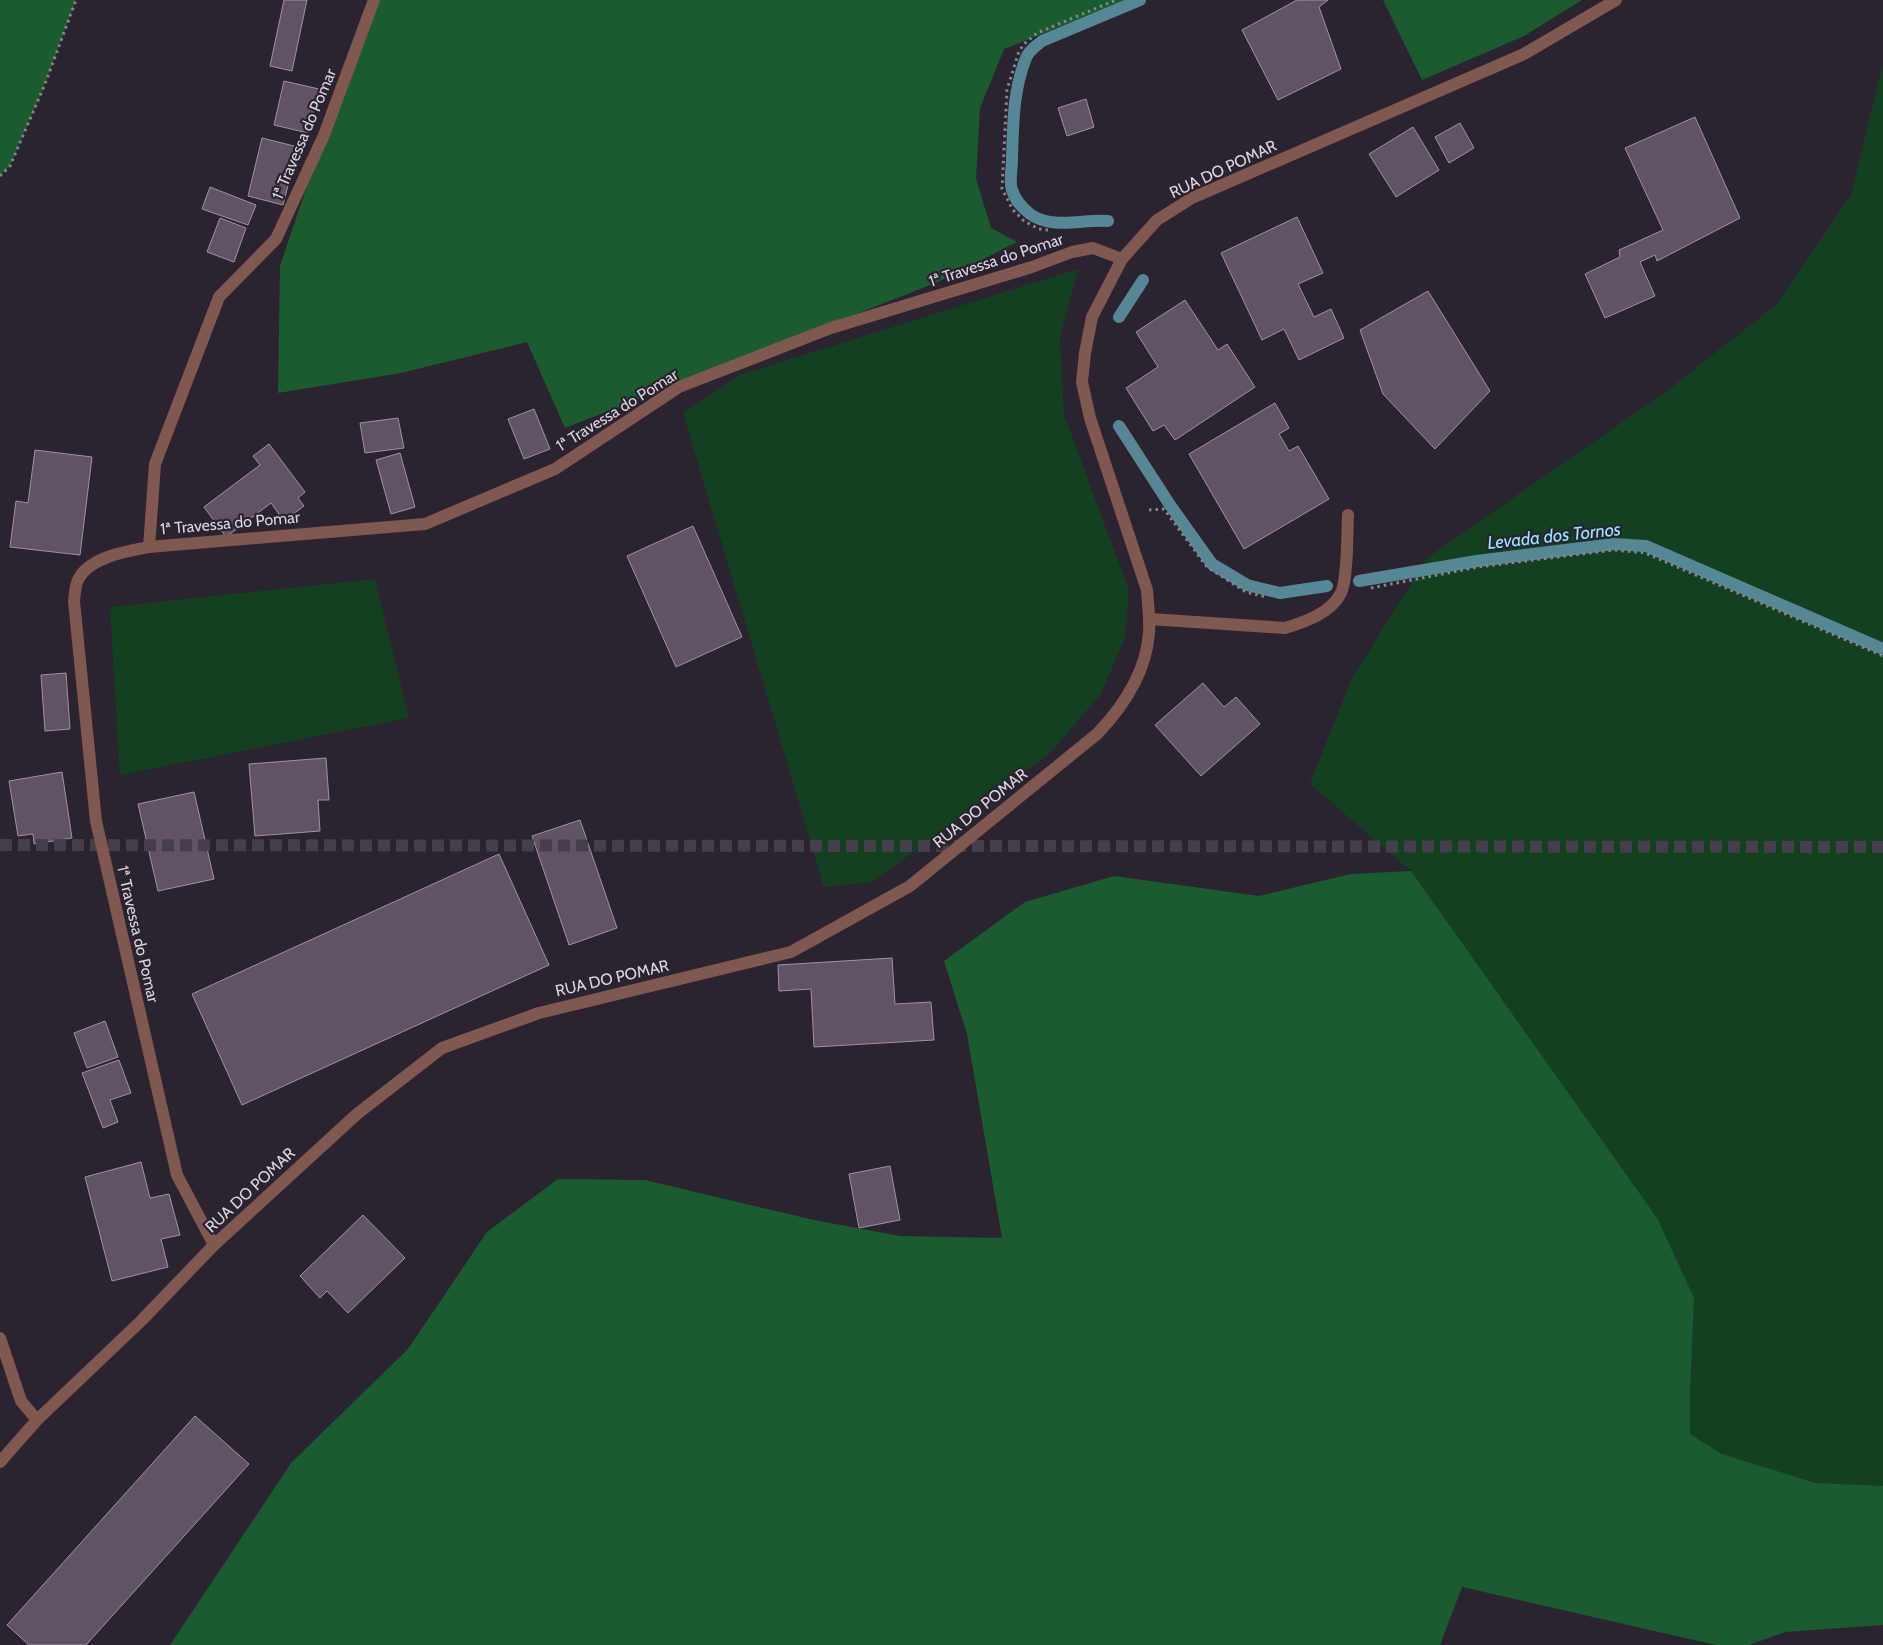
<svg xmlns="http://www.w3.org/2000/svg" width="1883" height="1645" viewBox="0 0 1883 1645" font-family="Cabin,sans-serif">
<style>
.green{fill:#134021}
.forest{fill:#1a5c30}
.lines{fill:none;stroke-linecap:round;stroke-linejoin:round}
.stream{stroke:#568794;stroke-width:12}
.building{fill:#5f5464;stroke:#9e93a4}
.primary-tunnel{stroke:#463e4b;stroke-width:12;stroke-dasharray:12 6;stroke-linecap:butt}
.path{stroke:#8b838f;stroke-width:3;stroke-dasharray:2.5 4;stroke-linecap:butt}
.lane{stroke:#805850;stroke-width:12}
.street{stroke:#805850;stroke-width:12}
.labels{text-anchor:middle;dominant-baseline:central;stroke-width:4.5;stroke-linejoin:round;paint-order:stroke}
.street-label{font-size:16px;fill:#dad4dd;stroke:#2c2331}
.water-label{font-size:18px;font-style:italic;fill:#8fe9fe;stroke:#2c2331}
</style>
<rect width="100%" height="100%" fill="#2c2331"/>
<!-- green -->
<g class="green">
<polygon points="1883,62 1883,1486 1816,1483 1722,1454 1690,1434 1690,1389 1657,1218 1411,871 1310,784 1352,678 1427,558 1664,393 1776,305 1851,195"/>
<polygon points="1078,269 1060,337 1064,415 1129,590 1125,637 1101,694 1050,753 872,882 824,887 683,413 740,375"/>
<polygon points="375,579 409,718 120,775 110,607"/>
</g>
<!-- forest -->
<g class="forest">
<polygon points="0,0 76,0 45,84 10,166 0,176"/>
<polygon points="379,0 1127,0 1004,49 980,108 976,179 991,228 1017,242 938,282 565,428 527,342 401,373 278,393 280,266 368,5"/>
<polygon points="1383,0 1582,0 1524,36 1422,80"/>
<polygon points="1411,871 1657,1218 1694,1298 1690,1389 1690,1434 1722,1454 1816,1483 1883,1486 1883,1625 1785,1632 1749,1645 1716,1645 1462,1587 1440,1645 170,1645 291,1463 408,1349 487,1232 558,1179 645,1180 814,1220 900,1236 1002,1238 967,1034 944,961 1025,902 1114,876 1259,896 1351,874"/>
</g>
<g class="lines">
<!-- stream -->
<g class="stream">
<path d="M1108 221C1083 219 1052 230 1030 214 1022 208 1015 199 1012 190 1009 181 1012 169 1012 159 1013 125 1013 90 1026 58 1029 50 1036 46 1042 41L1140 0"/>
<polyline points="1119,317 1143,280"/>
<polyline points="1119,426 1170,505 1212,564 1247,585 1280,593 1327,586"/>
<polyline points="1359,581 1477,561 1614,544 1646,546 1883,649"/>
</g>
</g>
<!-- building -->
<g class="building">
<polygon points="284,0 307,0 292,71 270,66"/>
<polygon points="1297,0 1328,0 1319,7 1341,69 1278,100 1242,30"/>
<polygon points="284,81 319,89 308,133 274,125"/>
<polygon points="1086,99 1094,127 1067,136 1058,108"/>
<polygon points="1695,117 1740,218 1657,261 1655,255 1640,262 1655,296 1605,318 1585,274 1620,257 1619,250 1663,230 1625,148"/>
<polygon points="1460,123 1474,148 1449,163 1435,137"/>
<polygon points="1413,127 1439,170 1396,197 1369,154"/>
<polygon points="262,138 298,147 283,205 248,196"/>
<polygon points="210,187 256,205 248,225 202,209"/>
<polygon points="1297,217 1323,273 1298,284 1314,317 1331,309 1344,338 1299,360 1284,329 1262,340 1221,253"/>
<polygon points="220,218 246,228 234,262 207,252"/>
<polygon points="1428,291 1490,391 1435,449 1383,394 1360,330"/>
<polygon points="1185,300 1218,350 1227,344 1255,387 1175,440 1164,425 1153,431 1126,388 1158,367 1136,332"/>
<polygon points="1275,403 1289,428 1279,434 1289,451 1298,446 1329,499 1244,549 1189,454"/>
<polygon points="534,409 550,449 524,459 508,419"/>
<polygon points="398,418 404,448 365,453 360,423"/>
<polygon points="269,444 305,492 298,498 304,506 284,521 271,503 226,537 204,507 260,465 253,456"/>
<polygon points="35,450 92,457 80,555 10,547 16,501 28,503"/>
<polygon points="400,453 415,507 391,514 376,460"/>
<polygon points="693,526 742,637 676,667 627,556"/>
<polygon points="66,673 70,729 45,731 41,675"/>
<polygon points="1203,683 1224,707 1236,697 1260,724 1201,776 1155,725"/>
<polygon points="326,758 329,800 318,800 320,831 255,836 249,764"/>
<polygon points="62,772 72,838 34,844 33,834 18,836 9,781"/>
<polygon points="194,792 214,879 158,891 138,804"/>
<polygon points="580,820 617,928 569,945 532,836"/>
<polygon points="499,854 549,965 242,1105 192,994"/>
<polygon points="892,958 895,1004 931,1002 934,1040 814,1047 811,989 779,991 778,965"/>
<polygon points="105,1021 118,1057 87,1068 74,1033"/>
<polygon points="119,1060 131,1093 110,1100 118,1122 103,1128 82,1073"/>
<polygon points="141,1162 150,1198 169,1194 180,1235 161,1239 168,1267 112,1281 85,1177"/>
<polygon points="890,1166 900,1220 859,1228 849,1174"/>
<polygon points="363,1215 405,1258 348,1313 327,1291 320,1298 300,1276"/>
<polygon points="195,1416 249,1464 86,1645 29,1645 7,1625"/>
</g>
<g class="lines">
<!-- primary-tunnel -->
<polyline class="primary-tunnel" points="0,845 1883,847"/>
<!-- path -->
<g class="path">
<polyline points="0,176 10,166 45,84 76,0"/>
<polyline points="1048,230 1039,229 1024,221 1013,210 1002,189 1007,90 1018,54 1023,45 1037,33 1116,0"/>
<polyline points="1149,510 1164,509 1207,567 1246,592 1266,597"/>
<polyline points="1371,588 1478,567 1614,550 1645,553 1883,656"/>
</g>
<!-- lane -->
<g class="lane">
<polyline points="149,547 155,464 219,297 276,239 324,135 374,0"/>
<path d="M1150 619 1285 628C1305 622 1331 613 1341 593 1348 578 1347 533 1348 515"/>
<path d="M214 1245 177 1175 96 821 74 601C75 594 75 584 79 578 91 557 127 551 149 547L425 524 555 469 679 387 831 328 1032 267 1072 252 1093 248 1122 259"/>
</g>
<!-- street -->
<g class="street">
<polyline points="0,1338 21,1401 37,1420"/>
<path d="M0 1462 37 1420 141 1321 214 1245 357 1114 442 1048 539 1013 791 952 910 886 1097 734C1123 707 1146 672 1149 633 1150 619 1148 605 1147 590L1090 418 1082 382 1085 353 1092 317 1122 259 1157 220 1192 198 1524 54 1616 0"/>
</g>
</g>
<g class="labels">
<!-- street labels -->
<g class="street-label">
<text transform="translate(304 134) rotate(-67)">1ª Travessa do Pomar</text>
<text transform="translate(1223 169) rotate(-25)">RUA DO POMAR</text>
<text transform="translate(996 260) rotate(-18)">1ª Travessa do Pomar</text>
<text transform="translate(617 410) rotate(-32)">1ª Travessa do Pomar</text>
<text transform="translate(230 523) rotate(-5)">1ª Travessa do Pomar</text>
<text transform="translate(980 808) rotate(-39)">RUA DO POMAR</text>
<text transform="translate(138 934) rotate(77)">1ª Travessa do Pomar</text>
<text transform="translate(612 978) rotate(-13)">RUA DO POMAR</text>
<text transform="translate(250 1190) rotate(-43)">RUA DO POMAR</text>
</g>
<!-- water labels -->
<g class="water-label">
<text transform="translate(1554 536) rotate(-6)">Levada dos Tornos</text>
</g>
</g>
</svg>
